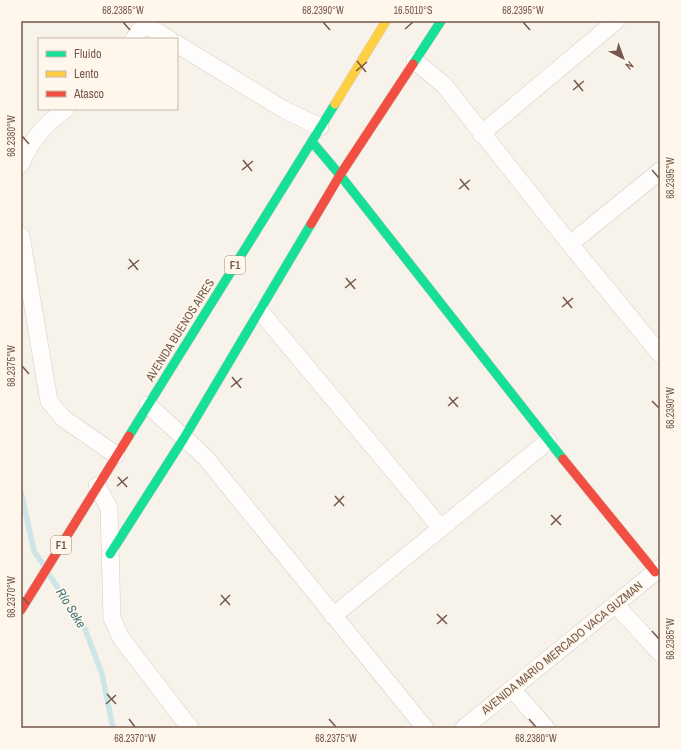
<svg xmlns="http://www.w3.org/2000/svg" width="681" height="749" viewBox="0 0 681 749" font-family="'Archivo Narrow',sans-serif">
<style>
.lines{fill:none;stroke-linecap:round;stroke-linejoin:round}
.stream{stroke:#cce6e7;stroke-width:5.5}
.street-casing{stroke:#d6cec7;stroke-width:18}
.fast-casing{stroke:#d6cec6;stroke-width:10}
.slow-casing{stroke:#d6cec6;stroke-width:10}
.jam-casing{stroke:#d6cec6;stroke-width:10}
.street{stroke:#fefdfc;stroke-width:17}
.fast{stroke:#16e098;stroke-width:9}
.slow{stroke:#ffcf43;stroke-width:9}
.jam{stroke:#f24e42;stroke-width:9}
.ticks{fill:none;stroke:#76584a;stroke-width:1.5}
.labels{text-anchor:middle;dominant-baseline:central;stroke-width:4;stroke-linejoin:round;paint-order:stroke}
.shield{fill:#fff7eb;stroke:#9f887a;stroke-width:1}
.shield-label{font-size:11px;font-weight:bold;fill:#76584a}
.street-label{font-size:12px;fill:#76584a;stroke:#fff7eb}
.water-label{font-size:13px;font-style:italic;fill:#407883;stroke:#fff7eb}
.neatline{fill:none;stroke:#76584a;stroke-width:1.5}
.ticks-label{font-size:10px;text-anchor:middle;fill:#76584a}
</style>
<rect width="100%" height="100%" fill="#f7f2ea"/>
<g class="lines">
<!-- stream -->
<g class="stream">
<polyline points="21,492 34,551 43,564"/>
<polyline points="48,573 85,629 102,674 113,728"/>
</g>
<!-- street casing -->
<g class="street-casing">
<g id="street">
<polyline points="144,24 169,39"/>
<polyline points="134,39 146,21"/>
<polyline points="177,44 283,109 320,127"/>
<polyline points="415,61 444,85 570,244 660,354"/>
<polyline points="481,134 616,21"/>
<path d="M21 164C30 141 46 123 66 109"/>
<polyline points="21,236 49,401 63,418 116,455"/>
<polyline points="570,244 660,171"/>
<polyline points="260,311 441,528"/>
<polyline points="148,405 205,457 425,728"/>
<polyline points="97,486 109,508 112,618 121,638 190,728"/>
<polyline points="616,605 660,653"/>
<polyline points="333,616 548,441"/>
<polyline points="512,689 546,728"/>
<polyline points="464,728 660,568"/>
</g>
</g>
<!-- fast casing -->
<g class="fast-casing">
<g id="fast">
<polyline points="413,64 441,21"/>
<polyline points="312,142 340,175 563,459"/>
<polyline points="129,436 335,104"/>
<polyline points="110,554 184,438 311,224"/>
</g>
</g>
<!-- slow casing -->
<g class="slow-casing">
<polyline id="slow" points="335,104 386,21"/>
</g>
<!-- jam casing -->
<g class="jam-casing">
<g id="jam">
<polyline points="311,224 340,175 413,64"/>
<polyline points="563,459 655,572"/>
<polyline points="21,610 129,436"/>
</g>
</g>
<!-- street -->
<use href="#street" class="street"/>
<!-- fast -->
<use href="#fast" class="fast"/>
<!-- slow -->
<use href="#slow" class="slow"/>
<!-- jam -->
<use href="#jam" class="jam"/>
</g>
<!-- ticks -->
<path class="ticks" d="M123 22 130 30M323 22 330 30M523 22 530 30M405 29 413 22M357 61 366 72M356 71 367 62M574 80 583 91M573 90 584 81M22 136 29 144M243 160 252 171M242 170 253 161M652 170 659 178M460 179 469 190M459 189 470 180M129 259 138 270M128 269 139 260M346 278 355 289M345 288 356 279M563 297 572 308M562 307 573 298M22 366 29 374M232 377 241 388M231 387 242 378M449 397 458 407M652 401 659 408M448 406 458 397M118 477 127 487M117 486 128 477M335 496 344 506M334 506 344 496M551 515 561 525M551 525 561 515M221 595 230 605M22 597 29 604M220 605 230 595M437 614 447 624M437 624 447 615M652 631 659 639M107 694 116 704M106 704 116 695M129 719 135 727M329 719 336 727M529 719 536 727"/>
<g class="labels">
<!-- shield labels -->
<g class="shield">
<rect x="225" y="256" width="20" height="18" rx="3"/>
<rect x="51" y="536" width="20" height="18" rx="3"/>
</g>
<g class="shield-label">
<text x="235" y="265">F1</text>
<text x="61" y="545">F1</text>
</g>
<!-- street labels -->
<g class="street-label">
<text transform="translate(180 330) rotate(-58)">AVENIDA BUENOS AIRES</text>
<text transform="translate(562 648) rotate(-39)">AVENIDA MARIO MERCADO VACA GUZMAN</text>
</g>
<!-- water labels -->
<g class="water-label">
<text transform="translate(71 608) rotate(58)">Río Seke</text>
</g>
</g>
<!-- border -->
<rect width="681" height="749" fill="none" stroke="#fff7eb" stroke-width="44"/>
<!-- legend -->
<rect x="38" y="38" width="140" height="72" fill="#fff7eb" stroke="#c8b7ab"/>
<rect x="46" y="51" width="20" height="6" fill="#16e098" stroke="#c8b7ab"/>
<text x="74" y="58" font-size="12" fill="#76584a">Fluido</text>
<rect x="46" y="71" width="20" height="6" fill="#ffcf43" stroke="#c8b7ab"/>
<text x="74" y="78" font-size="12" fill="#76584a">Lento</text>
<rect x="46" y="91" width="20" height="6" fill="#f24e42" stroke="#c8b7ab"/>
<text x="74" y="98" font-size="12" fill="#76584a">Atasco</text>
<!-- north arrow -->
<g transform="translate(623 58) rotate(139)" stroke="#fff7eb" stroke-width="3" paint-order="stroke">
<path d="M0-3L7 15L0 10L-7 15Z" fill="#76584a"/>
<text y="-6" font-size="11" font-weight="bold" text-anchor="middle" fill="#76584a">N</text>
</g>
<rect x="22" y="22" width="637" height="705" class="neatline"/>
<g class="ticks-label">
<text x="123" y="14">68.2385°W</text>
<text x="323" y="14">68.2390°W</text>
<text x="413" y="14">16.5010°S</text>
<text x="523" y="14">68.2395°W</text>
<text transform="translate(11 136) rotate(-90)" y="4">68.2380°W</text>
<text transform="translate(670 178) rotate(-90)" y="4">68.2395°W</text>
<text transform="translate(11 366) rotate(-90)" y="4">68.2375°W</text>
<text transform="translate(670 408) rotate(-90)" y="4">68.2390°W</text>
<text transform="translate(11 597) rotate(-90)" y="4">68.2370°W</text>
<text transform="translate(670 639) rotate(-90)" y="4">68.2385°W</text>
<text x="135" y="742">68.2370°W</text>
<text x="336" y="742">68.2375°W</text>
<text x="536" y="742">68.2380°W</text>
</g>
</svg>
